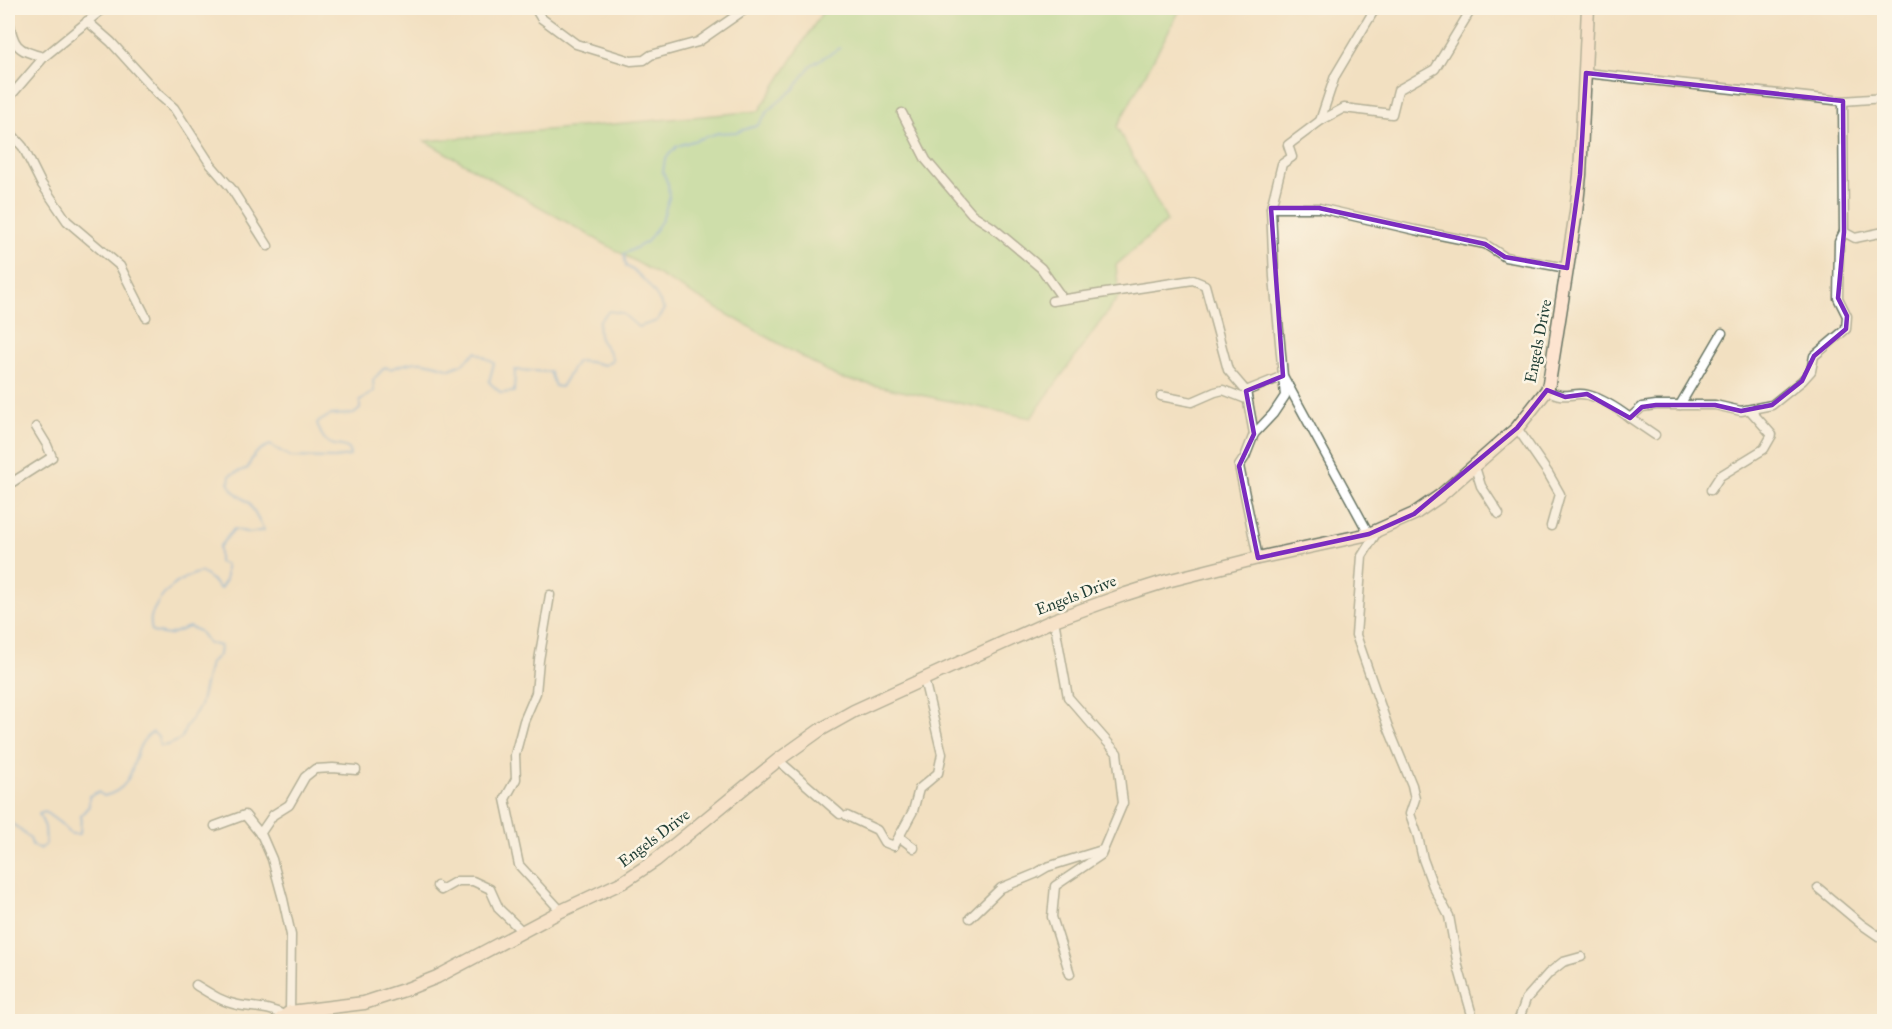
<svg xmlns="http://www.w3.org/2000/svg" width="1892" height="1029" viewBox="0 0 1892 1029" font-family="'IM FELL Great Primer',serif">
<style>
.green{fill:#a3dc8e;stroke:#618c61;stroke-width:1.5}
.lines{fill:none;stroke-linecap:round;stroke-linejoin:round}
.stream{stroke:#62a0d4;stroke-width:2}
.street-casing{stroke:#697665;stroke-width:11}
.secondary-casing{stroke:#697665;stroke-width:15}
.street{stroke:#fff;stroke-width:8}
.secondary{stroke:#fde4d0;stroke-width:12}
.marked{fill:none;stroke:#7b2cbf;stroke-width:4.5;stroke-linejoin:round}
.labels{text-anchor:middle;dominant-baseline:central;stroke-width:5;stroke-linejoin:round;paint-order:stroke}
.street-label{font-size:16px;fill:#1f3d34;stroke:#fcf5e5}
</style>
<rect width="100%" height="100%" fill="#fcf5e5"/>
<filter id="ink" filterUnits="userSpaceOnUse"><feTurbulence type="fractalNoise" baseFrequency=".0167" numOctaves="2"/><feDisplacementMap in="SourceGraphic" scale="12" xChannelSelector="R" yChannelSelector="G"/><feConvolveMatrix kernelMatrix="1 2 1 2 8 2 1 2 1" color-interpolation-filters="sRGB"/></filter>
<filter id="wash" filterUnits="userSpaceOnUse"><feTurbulence type="fractalNoise" baseFrequency=".008" numOctaves="4" result="noise"/><feDisplacementMap in="SourceGraphic" scale="24" xChannelSelector="R" yChannelSelector="G"/><feGaussianBlur stdDeviation="1.35" result="paint"/><feColorMatrix in="noise" values="0 0 0 0 0 0 0 0 0 0 0 0 0 0 0 0 0 1.4 0 .05"/><feComposite in="paint" operator="in"/></filter>
<g filter="url(#wash)">
<rect width="100%" height="100%" fill="#f2e0c1"/>
<!-- green -->
<polygon class="green" points="825,8 1181,8 1117,127 1167,221 1116,265 1119,296 1031,418 839,378 425,141 759,111"/>
<g class="lines">
<!-- stream -->
<path class="stream" d="M8 820 30 838 32 845 40 849 46 844 45 827 39 814 45 812 60 823 71 834H80L81 815 89 806V796L98 792 104 796C143 787 126 748 153 732L158 737 160 746 168 745 181 739 186 727 200 706 210 663 219 655 220 646 208 643 199 631 189 627 168 635 152 632C151 627 150 622 151 617 158 595 179 577 201 572L212 580 220 589 226 580V565L219 562V547L234 529 250 533 264 530 249 503 233 491 229 484 230 475 248 468C252 455 258 450 270 445L291 457 334 458 350 456 349 449C343 445 342 446 335 445 324 444 320 432 317 423L330 415 354 414 360 409V401L374 391 373 380 385 367 390 369C419 359 421 360 450 369L462 364 476 352 494 363 489 382 501 393 514 392 515 370 550 372 555 386 561 387 577 361 589 362 605 365 613 360C606 340 596 347 599 321L609 311 622 313 638 327 657 321 664 309C654 291 643 275 626 266L624 254 647 242 662 220 669 198 668 184 663 172 665 159 677 146 718 133 737 132 758 125 769 110 794 89 811 65 840 48"/>
</g>
</g>
<g filter="url(#ink)">
<g class="lines">
<!-- street casing -->
<g class="street-casing">
<g id="street">
<polyline points="535,8 541,18 576,44 631,61 644,60 651,55 698,42 747,8"/>
<path d="M8 16C14 45 14 50 44 57"/>
<polyline points="87,21 111,42 158,94 174,108 211,165 231,188 268,246"/>
<polyline points="1586,73 1843,101 1884,98"/>
<polyline points="8,99 44,57 104,8"/>
<polyline points="1843,101 1844,232 1855,238 1884,232"/>
<polyline points="902,113 926,160 972,214 992,227 1041,268 1063,299"/>
<polyline points="1320,121 1344,108 1392,114 1398,90 1435,69 1472,8"/>
<polyline points="8,130 23,147 41,183 67,221 120,266 146,317"/>
<polyline points="1271,208 1319,208 1415,230 1485,244 1505,257 1567,268"/>
<polyline points="1052,301 1193,280 1205,285 1228,370 1246,391 1254,434"/>
<path d="M1547 390C1566 401 1572 391 1588 395 1603 399 1618 409 1630 418L1642 407 1656 405H1715L1741 411 1772 405 1802 381 1811 371 1814 356 1846 329 1847 316 1838 298 1839 242 1844 232"/>
<polyline points="1246,391 1283,376 1285,396 1273,414 1254,434 1245,457 1239,466 1258,558"/>
<polyline points="1161,396 1192,402 1215,392 1223,390 1246,399"/>
<polyline points="1680,405 1722,333"/>
<polyline points="1630,418 1655,435"/>
<polyline points="1517,428 1548,473 1560,494 1551,526"/>
<polyline points="1474,464 1481,486 1499,514"/>
<polyline points="8,485 52,457 47,445 36,427"/>
<polyline points="1711,490 1720,476 1764,449 1772,435 1750,410"/>
<polyline points="1377,532 1362,556 1356,635 1388,727 1412,785 1415,799 1410,814 1418,837 1423,859 1433,886 1449,916 1458,966 1474,1022"/>
<polyline points="1369,534 1283,376 1274,277 1271,208 1282,164 1292,157 1288,145 1320,121 1335,76 1373,12 1380,8"/>
<polyline points="550,595 539,660 536,693 524,721 515,755 516,779 505,799 519,865 561,911"/>
<polyline points="1054,620 1068,697 1117,753 1123,803 1101,855 1055,886 1052,917 1070,974"/>
<polyline points="778,760 840,814"/>
<polyline points="847,816 877,830 884,842 894,846 913,811 919,789 938,773 942,754 924,679"/>
<polyline points="215,826 245,815 262,836 272,859 283,899 291,935 290,1012"/>
<polyline points="260,834 273,815 289,805 305,777 315,769 333,768 356,770"/>
<polyline points="900,834 902,839 914,848"/>
<polyline points="437,886 441,890 457,881 473,881 490,889 499,909 523,932"/>
<polyline points="1818,888 1861,924 1884,940"/>
<polyline points="970,918 1001,888 1035,874 1047,867 1102,850"/>
<path d="M196 985C209 993 222 1002 238 1005 255 1008 269 1007 284 1015"/>
<polyline points="1518,1022 1526,999 1549,973 1563,962 1581,957"/>
</g>
</g>
<!-- secondary casing -->
<g class="secondary-casing">
<polyline id="secondary" points="277,1022 290,1012 364,1003 407,989 437,977 561,911 623,882 656,860 778,760 820,730 854,711 983,652 1054,620 1126,594 1167,581 1258,558 1369,534 1414,514 1440,496 1517,428 1547,390 1549,383 1576,212 1580,175 1588,8"/>
</g>
<!-- street -->
<use href="#street" class="street"/>
<!-- secondary -->
<use href="#secondary" class="secondary"/>
</g>
</g>
<!-- marked area -->
<path d="M0 0H1892V1029H0ZM1586 73 1843 101 1844 232 1838 298 1847 316 1846 329 1814 356 1802 381 1772 405 1741 411 1715 405H1656L1642 407 1630 418 1587 394 1565 397 1547 390 1517 428 1414 514 1369 534 1258 558 1239 466 1254 434 1246 391 1283 376 1271 208H1319L1485 244 1505 257 1567 268 1580 175Z" fill="#f2e0c1" fill-opacity=".55" fill-rule="evenodd"/>
<path class="marked" d="M1586 73 1843 101 1844 232 1838 298 1847 316 1846 329 1814 356 1802 381 1772 405 1741 411 1715 405H1656L1642 407 1630 418 1587 394 1565 397 1547 390 1517 428 1414 514 1369 534 1258 558 1239 466 1254 434 1246 391 1283 376 1271 208H1319L1485 244 1505 257 1567 268 1580 175Z"/>
<g class="labels">
<!-- street labels -->
<g class="street-label">
<text transform="translate(1538 341) rotate(-79)">Engels Drive</text>
<text transform="translate(1076 595) rotate(-21)">Engels Drive</text>
<text transform="translate(654 838) rotate(-37)">Engels Drive</text>
</g>
</g>
<!-- margin -->
<rect width="1892" height="1029" fill="none" stroke="#fcf5e5" stroke-width="30"/>
</svg>
